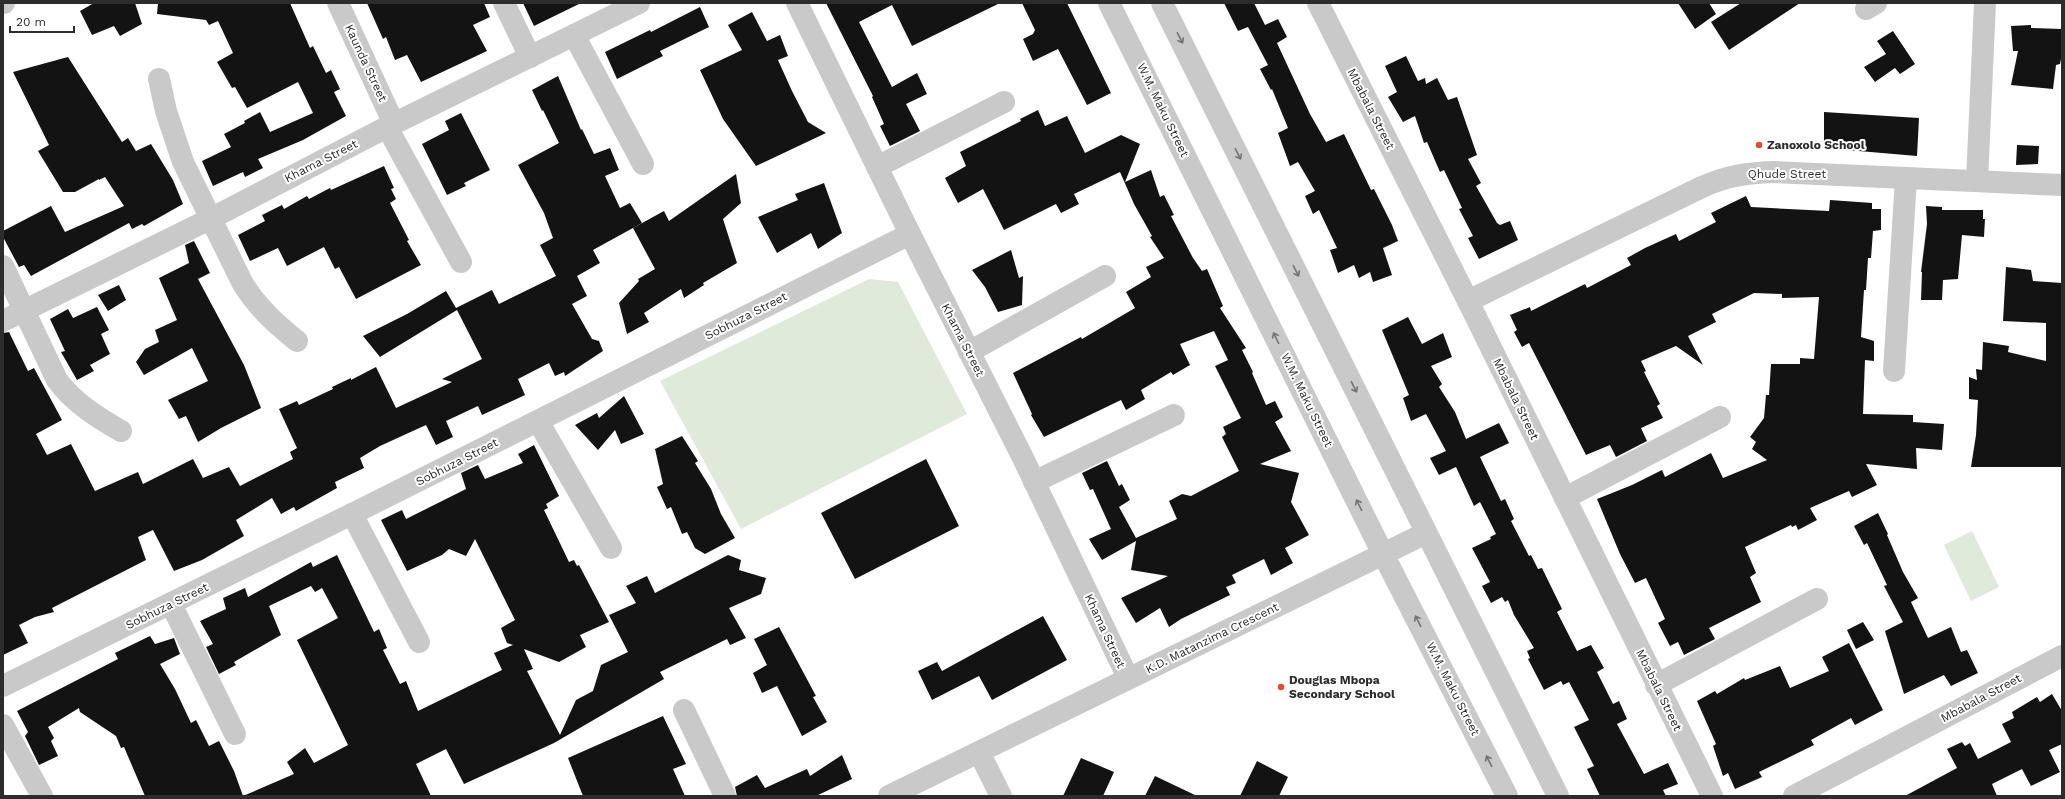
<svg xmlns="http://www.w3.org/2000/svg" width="2065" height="799" viewBox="0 0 2065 799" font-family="'Work Sans',sans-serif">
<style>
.green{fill:#dfeada}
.building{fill:#131313}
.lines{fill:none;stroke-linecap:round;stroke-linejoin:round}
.minor{stroke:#c9c9c9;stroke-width:22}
.oneway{stroke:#737373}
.poi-dot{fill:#e54b2d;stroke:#fff;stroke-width:1.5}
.labels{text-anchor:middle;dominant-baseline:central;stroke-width:4;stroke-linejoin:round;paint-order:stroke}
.street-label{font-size:12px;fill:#2c2c2c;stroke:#fff}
.poi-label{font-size:12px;font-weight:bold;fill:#2c2c2c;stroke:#fff;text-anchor:start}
</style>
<rect width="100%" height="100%" fill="#fff"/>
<!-- green -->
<g class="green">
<polygon points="869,279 898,282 967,414 741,529 660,381"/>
<polygon points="1972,531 1999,587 1971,601 1944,545"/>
</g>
<!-- building -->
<g class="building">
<polygon points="94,3 135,3 142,24 120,36 114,26 92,35 80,11"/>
<polygon points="158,3 290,3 310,48 313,46 326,73 331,70 340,89 334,92 346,116 303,140 258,159 263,168 245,177 243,172 213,186 202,161 231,147 224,134 245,123 244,121 260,112 270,132 313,113 298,82 247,108 235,87 232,88 217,62 233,53 218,21 209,25 206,20 157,14"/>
<polygon points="367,3 484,3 490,17 473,25 487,51 421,82 407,55 395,60 386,37 383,39"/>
<polygon points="523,3 581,3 534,26"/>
<polygon points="826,3 1000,3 912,46 892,5 859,22 892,87 917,73 927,94 906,104 920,131 890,146 880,126 884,124 872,97 873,96"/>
<polygon points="1022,3 1067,3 1111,93 1087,105 1058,49 1033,61 1023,39 1033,34 1035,30"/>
<polygon points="1224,3 1254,3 1265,25 1278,19 1287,37 1277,43 1310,114 1326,142 1344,134 1371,190 1374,189 1392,225 1398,241 1383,248 1392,275 1373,282 1370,272 1359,278 1354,265 1338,273 1330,250 1337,248 1319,210 1313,214 1305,196 1315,191 1298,162 1290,166 1278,133 1288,128 1272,89 1271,90 1260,69 1268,65 1248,27 1238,31"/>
<polygon points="1678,3 1709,3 1716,14 1695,29"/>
<polygon points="1741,3 1800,3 1729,50 1711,22"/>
<polygon points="700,7 709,27 660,51 663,56 617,79 605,52 650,30 651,32"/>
<polygon points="752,12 767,41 780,35 788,56 778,60 792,91 808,122 826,133 756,166 723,119 700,70 742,50 728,25"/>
<polygon points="2031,25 2031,28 2062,29 2062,54 2060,64 2056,65 2053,89 2011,85 2018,51 2013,51 2011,26"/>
<polygon points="1893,31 1915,64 1900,74 1895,68 1875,82 1864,67 1886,54 1877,41"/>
<polygon points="1406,56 1418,81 1425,78 1426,84 1437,78 1448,100 1457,97 1477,155 1468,159 1481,183 1476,186 1497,223 1500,225 1510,221 1518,240 1479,259 1468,238 1473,236 1459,209 1462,208 1444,170 1440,172 1427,142 1424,143 1415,116 1403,122 1388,97 1397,92 1385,66"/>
<polygon points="68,57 122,142 128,138 136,151 151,144 173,180 183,204 144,226 142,224 132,229 129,223 31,276 24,265 19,267 3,237 3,231 51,206 65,232 124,206 105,177 99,180 99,179 75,192 63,192 38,151 49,145 13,72"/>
<polygon points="558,76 581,130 582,129 594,154 610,148 619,170 605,176 620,208 630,203 642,223 593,250 600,263 577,276 587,296 572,304 592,339 599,341 603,351 565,376 564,372 555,376 549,363 518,379 525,395 482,415 478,406 446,421 453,437 436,445 426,425 380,446 360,458 364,468 335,482 337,488 296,511 294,507 281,514 272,498 236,520 244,536 202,560 174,571 153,530 138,537 146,560 52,608 54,612 35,617 19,625 28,643 3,655 3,333 9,332 28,371 34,368 62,420 36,434 47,455 71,444 95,491 138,472 143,484 193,459 203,478 229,467 240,486 293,459 290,452 297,448 279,409 297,401 299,405 333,389 332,387 351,378 351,380 376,367 396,408 452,382 442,379 482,359 457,310 380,357 363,336 407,314 446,291 456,308 492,290 499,304 556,276 540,245 553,238 544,213 518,165 559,143 543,110 542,111 532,90"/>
<polygon points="1038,110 1045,126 1067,116 1085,153 1121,135 1140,144 1125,182 1151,170 1160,197 1164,195 1174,215 1171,216 1193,258 1202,271 1207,269 1223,306 1220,308 1246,348 1242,350 1253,372 1252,373 1266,405 1275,401 1283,417 1275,422 1291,451 1260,464 1299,473 1291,502 1309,535 1285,548 1293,563 1271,575 1264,559 1232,575 1236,583 1226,587 1230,595 1181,619 1169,627 1160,608 1136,623 1121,598 1168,576 1131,570 1136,541 1102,560 1089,539 1111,529 1093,489 1090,490 1082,473 1107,461 1119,486 1122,484 1130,500 1119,507 1136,538 1177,519 1169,501 1182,494 1191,496 1239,471 1222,437 1226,434 1223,427 1241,418 1215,366 1228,360 1214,331 1180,344 1190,365 1173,375 1171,372 1141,390 1145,399 1126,410 1121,400 1044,437 1031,415 1032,414 1013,373 1081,337 1082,339 1135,308 1126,292 1151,277 1146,267 1164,258 1150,237 1152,236 1134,204 1120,172 1074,194 1079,204 1061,213 1056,204 1004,230 983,189 958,203 945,178 966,166 960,152 1021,121 1020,119"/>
<polygon points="1824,112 1919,118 1917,156 1824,148"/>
<polygon points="461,113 490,170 464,183 466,186 447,195 422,144 449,130 445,121"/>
<polygon points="2017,145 2039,146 2038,164 2016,165"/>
<polygon points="384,166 394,188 391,189 396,199 390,203 409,240 407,241 421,265 356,299 339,267 335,269 324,247 287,266 278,248 250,261 238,235 265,221 262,215 282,205 284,209 307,196 309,199 330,188 331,190"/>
<polygon points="736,174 741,203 723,219 737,263 703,283 704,285 684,298 681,289 644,313 649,322 627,334 619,303 639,281 638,279 655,269 633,228 664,211 669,221"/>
<polygon points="824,183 842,233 818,249 811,233 777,253 758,217 798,200 795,194"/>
<polygon points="1746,196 1751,207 1829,211 1830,200 1872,203 1872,209 1881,209 1881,230 1873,231 1871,258 1868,258 1866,290 1864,290 1861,337 1874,341 1874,361 1865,360 1863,414 1913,415 1913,422 1944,424 1942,450 1916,448 1917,469 1866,464 1877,485 1852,497 1849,491 1810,508 1817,520 1798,530 1796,525 1792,527 1791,525 1745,547 1756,573 1750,577 1761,602 1709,628 1715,639 1684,655 1678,642 1670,646 1658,623 1665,619 1646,578 1635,583 1620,554 1597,499 1632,485 1662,470 1665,477 1711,453 1723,478 1767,460 1752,449 1756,442 1750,437 1764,418 1766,395 1769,395 1771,364 1800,364 1800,358 1814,359 1819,297 1782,298 1782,294 1754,293 1712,314 1716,322 1688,336 1703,365 1676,346 1641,361 1646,371 1644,372 1660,404 1657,406 1663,418 1641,428 1647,441 1616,457 1610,445 1586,455 1529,343 1522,347 1514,332 1517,330 1510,315 1530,307 1531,311 1585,284 1587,288 1631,265 1627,258 1645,248 1676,234 1679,241 1716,222 1711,213"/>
<polygon points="1926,206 1942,207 1942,210 1983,210 1983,219 1985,219 1984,237 1962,235 1958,279 1943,280 1942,300 1921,300 1922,272 1921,272 1927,224"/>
<polygon points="194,241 210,273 198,279 244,365 261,408 221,428 198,442 186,416 179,419 168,400 208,381 192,348 144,375 136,362 145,349 159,342 155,330 177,320 159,278 189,263 185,245"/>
<polygon points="1011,250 1019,278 1023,276 1022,305 998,312 985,287 972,270"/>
<polygon points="2006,267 2031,270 2033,281 2062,283 2062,467 1971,467 1976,435 1978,400 1969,399 1969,377 1977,380 1976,369 1982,370 1983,342 2009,346 2008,352 2046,361 2046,323 2003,321"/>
<polygon points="119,285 126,300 108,311 98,295"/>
<polygon points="97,307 109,330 101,334 110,354 90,365 94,371 77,380 61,352 65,351 50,319 68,309 73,318"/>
<polygon points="1408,317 1422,344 1443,333 1452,357 1431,366 1442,384 1439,387 1455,412 1466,439 1499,423 1509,443 1480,457 1501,501 1505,499 1514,519 1511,521 1529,556 1531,555 1538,569 1542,568 1562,609 1557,612 1577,651 1591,645 1604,668 1597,672 1613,704 1619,701 1627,719 1617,724 1644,774 1668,763 1678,784 1663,790 1666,796 1600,796 1587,769 1594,766 1574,727 1589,720 1569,682 1563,685 1561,681 1544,690 1528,659 1530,658 1527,651 1534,648 1514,615 1508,600 1505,602 1502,597 1491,603 1482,586 1490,582 1472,548 1491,539 1490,537 1496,534 1480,502 1474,506 1456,467 1439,475 1430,458 1446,451 1426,414 1411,421 1403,398 1409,395 1382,330"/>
<polygon points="624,396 644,434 621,444 615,430 598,450 575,425 597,413 599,418"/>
<polygon points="682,436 698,461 695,463 711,489 721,514 735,538 705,554 695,548 687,532 682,534 671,507 667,509 657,487 663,484 655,449"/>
<polygon points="534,445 559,496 546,504 548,508 544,510 569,562 574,560 577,566 579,565 609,622 580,635 586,647 559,662 524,649 533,669 527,671 560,735 576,700 593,691 601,665 628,652 609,615 636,603 626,586 647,576 655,593 728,555 741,560 739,570 766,578 761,594 729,608 746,638 730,645 727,639 660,672 664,679 554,743 464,784 446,749 416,764 431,796 145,796 124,747 121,748 116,736 80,712 79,708 48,727 54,738 51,741 58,756 39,765 25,736 28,732 17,711 118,659 115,653 150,636 155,644 174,638 180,654 160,664 175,689 191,723 196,720 209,746 219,741 234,771 243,796 294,774 287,762 305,748 314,763 348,745 297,640 338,618 322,588 315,592 311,586 269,606 281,635 234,662 236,665 219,674 206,647 213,644 200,621 226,609 223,598 245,588 248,597 311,562 313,567 337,555 374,632 379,629 387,648 383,650 400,684 406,681 418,711 502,670 494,653 513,645 507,643 501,628 515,620 475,539 466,556 449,549 442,555 407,571 381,520 402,510 406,519 466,489 461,473 478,465 485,479 523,463 518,454"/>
<polygon points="926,459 959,526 855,579 821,513"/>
<polygon points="1878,513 1888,534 1887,535 1903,572 1918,598 1911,602 1928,638 1951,627 1961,652 1967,650 1978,673 1951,686 1944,675 1904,694 1885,631 1903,622 1884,586 1887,585 1867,543 1864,545 1854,526"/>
<polygon points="1043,616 1067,660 992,700 979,676 932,700 918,671 937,662 942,671"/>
<polygon points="1863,622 1874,640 1856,649 1847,630"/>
<polygon points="779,627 816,696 813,697 827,722 802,736 777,686 762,693 753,673 767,665 754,639"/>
<polygon points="1849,643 1883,710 1855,725 1851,718 1811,740 1814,745 1759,772 1762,777 1735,789 1728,773 1723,776 1713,746 1716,744 1697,701 1715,691 1717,694 1744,678 1745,680 1780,666 1790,688 1829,671 1822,657"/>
<polygon points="2052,694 2062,711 2062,744 2049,750 2060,772 2031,786 2022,769 1992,784 1997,796 1905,796 1957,768 1947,749 1962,742 1965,746 1970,743 1978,759 2011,742 2002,724 2014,718 2012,712 2037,697 2040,702"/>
<polygon points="663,716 686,764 673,769 685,796 583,796 568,758"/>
<polygon points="842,755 852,779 816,796 737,796 735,787 757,775 765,788 807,769 810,776"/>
<polygon points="1081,758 1114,772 1103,796 1063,796"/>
<polygon points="1257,761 1288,777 1279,796 1240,796"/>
<polygon points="1155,776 1197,796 1145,796"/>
</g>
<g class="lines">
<!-- minor -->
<g class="minor">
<polyline points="3,3 4,3"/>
<polyline points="338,3 394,124"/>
<polyline points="504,3 530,57"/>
<polyline points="797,3 910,234 1023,458 1128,678"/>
<polyline points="1109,3 1383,554 1507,796"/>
<polyline points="1162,3 1558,796"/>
<polyline points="1318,3 1468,301 1712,796"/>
<polyline points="1866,9 1876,3"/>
<polyline points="574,35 643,164"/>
<path d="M159 79 166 111 183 162 243 284C258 308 276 324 297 341"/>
<polyline points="387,127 461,262"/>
<polyline points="877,167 1004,102"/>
<polyline points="1977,181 1985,3"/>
<path d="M3 266 57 380C74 403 97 417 121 431"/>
<path d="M1468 301 1702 187C1726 176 1747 173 1773 172L2062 185"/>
<polyline points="3,321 210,219 387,127 639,3"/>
<polyline points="969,352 1105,276"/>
<polyline points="1894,371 1906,178"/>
<polyline points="538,421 611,548"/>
<polyline points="1034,482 1174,415"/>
<polyline points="1565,498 1720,417"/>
<polyline points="352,514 419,642"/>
<polyline points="171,604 235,734"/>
<polyline points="1656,685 1817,599"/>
<polyline points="3,686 352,514 910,234"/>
<polyline points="684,710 725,796"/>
<polyline points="3,725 42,796"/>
<polyline points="979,752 1001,796"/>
<polyline points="889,796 1426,533"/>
<polyline points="1794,796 2062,656"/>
</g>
</g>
<!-- one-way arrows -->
<defs><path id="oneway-shaft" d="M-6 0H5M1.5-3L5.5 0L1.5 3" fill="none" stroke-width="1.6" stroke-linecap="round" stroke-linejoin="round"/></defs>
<g class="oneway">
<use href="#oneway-shaft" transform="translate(1180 38) rotate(63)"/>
<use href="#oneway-shaft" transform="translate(1238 154) rotate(63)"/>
<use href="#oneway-shaft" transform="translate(1296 271) rotate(63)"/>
<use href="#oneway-shaft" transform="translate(1276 338) rotate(-116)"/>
<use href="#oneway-shaft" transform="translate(1354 387) rotate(63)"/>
<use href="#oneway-shaft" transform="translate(1359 505) rotate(-116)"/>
<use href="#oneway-shaft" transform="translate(1418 621) rotate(-117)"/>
<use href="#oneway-shaft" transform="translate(1489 761) rotate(-117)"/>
</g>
<!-- markers -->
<g class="poi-dot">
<circle cx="1759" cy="145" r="4"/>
<circle cx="1281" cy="687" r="4"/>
</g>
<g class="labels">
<!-- street labels -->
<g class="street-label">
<text transform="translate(366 63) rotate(65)">Kaunda Street</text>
<text transform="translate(1371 109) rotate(63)">Mbabala Street</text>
<text transform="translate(1163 110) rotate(64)">W.M. Maku Street</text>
<text transform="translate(321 161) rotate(-27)">Khama Street</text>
<text x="1787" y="174">Qhude Street</text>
<text transform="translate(746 316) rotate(-27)">Sobhuza Street</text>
<text transform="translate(963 340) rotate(63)">Khama Street</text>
<text transform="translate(1516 399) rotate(64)">Mbabala Street</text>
<text transform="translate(1307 400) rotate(64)">W.M. Maku Street</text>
<text transform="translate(457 462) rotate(-27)">Sobhuza Street</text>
<text transform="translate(167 606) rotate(-26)">Sobhuza Street</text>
<text transform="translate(1105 631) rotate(65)">Khama Street</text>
<text transform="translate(1212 638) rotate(-26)">K.D. Matanzima Crescent</text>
<text transform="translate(1453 689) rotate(63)">W.M. Maku Street</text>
<text transform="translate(1659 690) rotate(64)">Mbabala Street</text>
<text transform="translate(1981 698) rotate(-28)">Mbabala Street</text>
</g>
<!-- poi labels -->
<g class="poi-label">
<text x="1767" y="145">Zanoxolo School</text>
<text x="1289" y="680">Douglas Mbopa<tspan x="1289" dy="14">Secondary School</tspan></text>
</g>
</g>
<!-- border -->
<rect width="2065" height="799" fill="none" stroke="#2c2c2c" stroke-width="8"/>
<!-- scale -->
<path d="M10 26v6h64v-6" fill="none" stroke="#2c2c2c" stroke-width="2"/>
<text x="16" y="26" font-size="12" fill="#2c2c2c" stroke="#ffffff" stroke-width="3" paint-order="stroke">20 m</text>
</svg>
